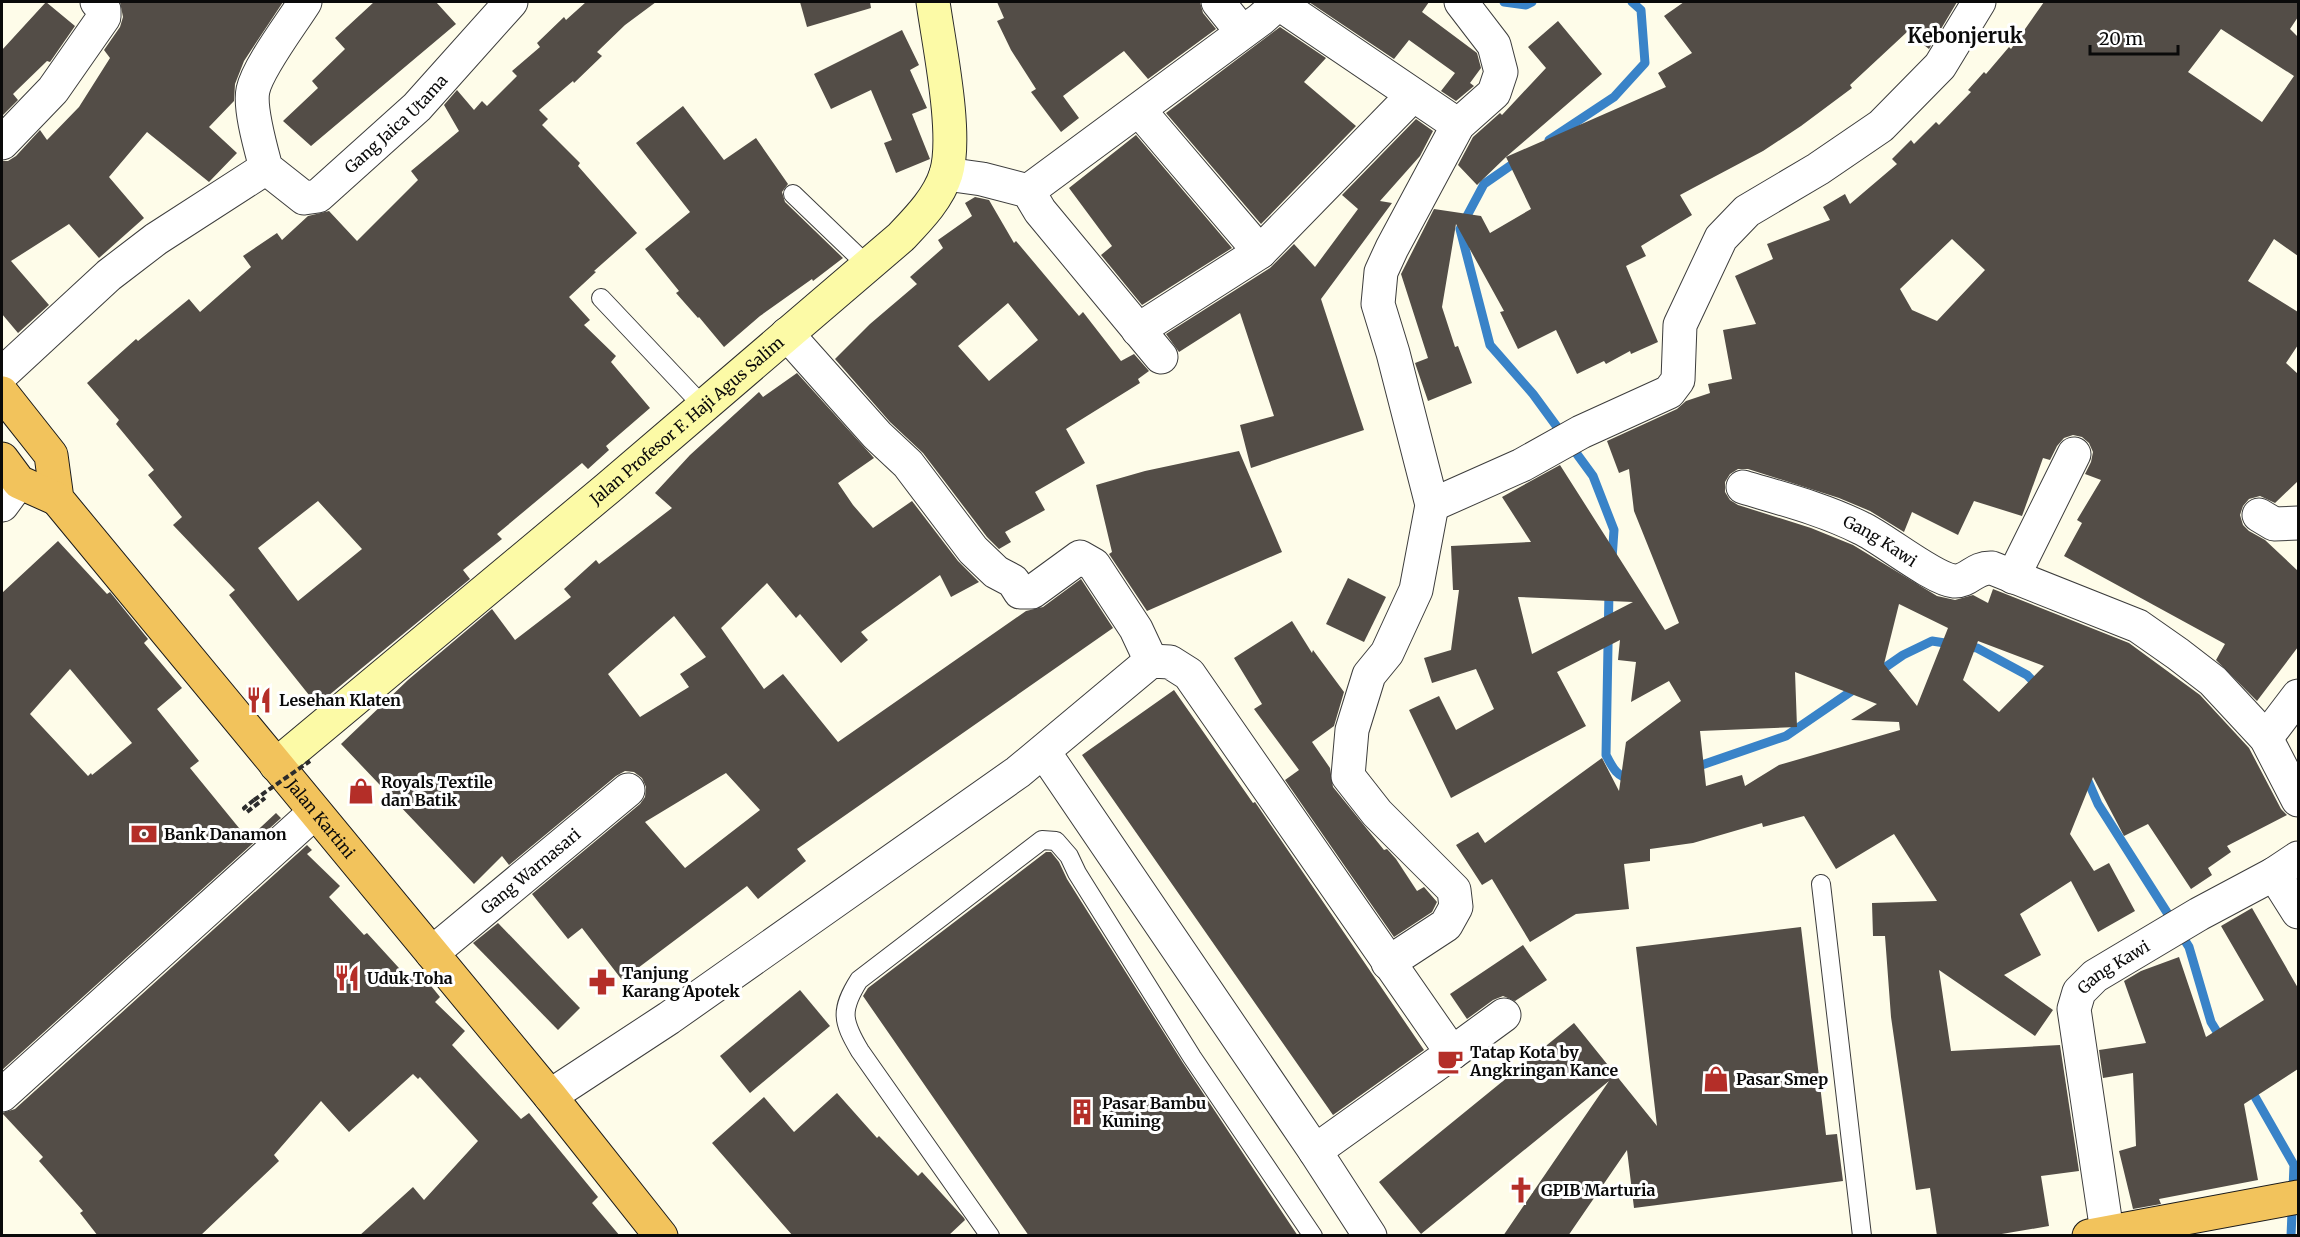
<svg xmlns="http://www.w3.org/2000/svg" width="2300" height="1237" viewBox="0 0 2300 1237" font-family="Merriweather,serif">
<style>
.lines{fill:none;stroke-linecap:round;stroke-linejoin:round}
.stream{stroke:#3983c8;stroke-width:9}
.building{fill:#534d47;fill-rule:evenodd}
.service-casing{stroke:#3d3d3d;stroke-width:20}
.minor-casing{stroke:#3d3d3d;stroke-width:35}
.tertiary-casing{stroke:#3d3d3d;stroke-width:35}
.secondary-casing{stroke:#2c2c2c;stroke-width:35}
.trunk-casing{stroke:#1b1b1b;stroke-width:35}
.path{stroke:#2c2c2c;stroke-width:4;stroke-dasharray:6 3;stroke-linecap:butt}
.service{stroke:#fff;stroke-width:18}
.minor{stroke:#fff;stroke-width:33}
.tertiary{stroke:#fff;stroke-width:33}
.secondary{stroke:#fcfaa6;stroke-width:33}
.trunk{stroke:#f2c35c;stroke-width:33}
.path-bridge{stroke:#2c2c2c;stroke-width:4;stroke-dasharray:6 3;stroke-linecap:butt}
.labels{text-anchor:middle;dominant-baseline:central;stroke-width:6;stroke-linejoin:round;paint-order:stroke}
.street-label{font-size:16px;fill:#0a0a0a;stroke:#fff}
.poi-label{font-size:16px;font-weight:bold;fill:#0a0a0a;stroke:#fff;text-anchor:start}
.quarter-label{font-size:20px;font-weight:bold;fill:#0a0a0a;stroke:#fff}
</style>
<rect width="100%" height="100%" fill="#fefce9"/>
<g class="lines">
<!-- stream -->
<g class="stream">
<polyline points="1504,2 1526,5 1532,2"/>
<polyline points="1549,140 1614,97 1645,63 1641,10 1632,2"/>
<polyline points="1520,159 1484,184 1460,229 1490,345 1533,394 1593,476 1614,530 1612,559"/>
<path d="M1609 591 1606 755C1612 767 1618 779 1632 778"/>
<polyline points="1877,673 1903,655 1932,641 1977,648 2027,675 2040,688"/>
<polyline points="1693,768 1786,736 1859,686"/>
<polyline points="2085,774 2098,804 2189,947 2211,1022 2222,1040"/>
<polyline points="2250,1088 2294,1165 2291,1236"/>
</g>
</g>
<!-- building -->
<g class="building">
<polygon points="46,2 75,26 50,62 47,61 13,94 18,100 2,116 2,50"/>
<polygon points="120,2 283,2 244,61 235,84 234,101 209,127 237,153 209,182 147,132 109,177 144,218 99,258 69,224 11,261 49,305 18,333 2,314 2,161 8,161 16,156 40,130 47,140 79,107 110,58 104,50 120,27 123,17"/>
<polygon points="374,2 436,2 456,24 311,146 283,121 318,88 312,81 345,49 335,38"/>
<path d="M586 2H656L625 25 597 52 602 56 574 83 573 81 539 110 548 119 542 125 580 163 578 166 637 233 594 271 596 272 569 297 590 320 584 325 616 356 611 362 650 408 606 446 609 450 588 469 582 463 497 534 502 539 463 570 470 579 317 705 229 595 235 590 173 525 182 517 148 475 154 470 116 424 119 420 87 383 136 339 138 341 189 299 200 312 251 267 243 256 277 233 282 240 308 216 329 211 357 241 418 180 411 171 459 131 444 105 457 90 474 110 482 101 487 106 517 76 512 71 540 47 537 43 564 17 566 20ZM318 501 362 549 298 601 258 548Z"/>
<polygon points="800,2 870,2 871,8 807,27"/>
<polygon points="997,2 1200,2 1203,13 1216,29 1148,79 1124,51 1063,96 1079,118 1061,132 1031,92 1036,89 1011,50 997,21 1004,18"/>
<polygon points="1309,2 1429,2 1422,12 1477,53 1481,68 1470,83 1474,86 1456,101 1441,91 1455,73 1409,40 1394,59"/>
<polygon points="1684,2 1957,2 1929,49 1907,32 1850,85 1852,88 1801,126 1763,151 1680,195 1692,215 1641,246 1646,256 1626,266 1658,342 1631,354 1630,351 1606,364 1604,361 1577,374 1556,330 1518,349 1500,312 1504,311 1456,224 1442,307 1455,347 1458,346 1472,383 1428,401 1415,363 1428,358 1401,274 1434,209 1481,216 1490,233 1531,209 1506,157 1477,185 1458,165 1473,137 1500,113 1502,115 1546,68 1528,47 1558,21 1602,74 1506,157 1666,87 1658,73 1692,53 1664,16"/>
<path d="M2044 2H2298V17L2290 29 2298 37V256L2274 239 2248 281 2298 312V345L2286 363 2298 374V481L2275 503 2260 496 2249 499 2243 506 2240 515 2243 525 2249 531 2265 540 2298 571V647L2257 701 2216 660 2225 644 2064 556 2082 523 2077 520 2101 480 2085 474 2091 462 2093 452 2089 443 2082 437 2073 435 2064 438 2057 446 2050 460 2043 458 2022 516 1974 501 1958 535 1912 512 1904 532 1870 511 1839 498 1748 469H1738L1730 474 1725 482V492L1730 500 1738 505 1811 528 1853 545 1937 596 1955 600 1973 595 1988 603 1993 589 2129 643 2200 695 2249 748 2281 809 2287 815 2227 846 2231 852 2208 868 2212 875 2191 889 2148 824 2124 836 2093 777 2070 834 2094 871 2109 863 2135 911 2098 932 2071 881 2020 914 2041 955 2004 975 2053 1010 2035 1036 1939 970 1951 1051 2060 1045 2079 1171 2041 1176 2049 1226 1990 1236H1937L1930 1188 1916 1190 1891 1017 1885 936H1873L1872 903 1937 901 1894 834 1836 869 1804 816 1763 827 1762 823 1693 843 1650 849V861L1624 864 1629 909 1576 914 1530 942 1492 879 1482 885 1456 845 1478 832 1485 843 1602 758 1619 791 1626 742 1681 701 1669 681 1631 702 1636 662 1618 660 1620 640 1557 672 1586 726 1451 798 1409 710 1439 696 1456 730 1494 709 1476 669 1432 683 1424 658 1451 650 1459 590H1453L1451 546 1531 542 1502 497 1560 465 1665 630 1679 623 1634 511 1629 469 1619 473 1607 441 1677 409 1686 401 1710 393 1708 384 1732 379 1723 330 1756 324 1735 276 1773 259 1767 244 1830 220 1823 207 1845 194 1850 204 1897 164 1892 159 1911 140 1914 144 1936 122 1939 125 1971 92 1968 90 1984 72 1986 74 2009 47 2011 49ZM2221 29 2294 76 2262 122 2188 72ZM1952 239 1985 270 1937 321 1912 310 1900 289ZM1518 597 1633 602 1532 654ZM1899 604 1948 628 1917 706 1884 664ZM1978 641 2044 666 1999 712 1963 680ZM1795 672 1877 704 1851 720 1899 722 1900 730 1779 765 1745 786 1742 775 1706 786 1700 731 1797 727Z"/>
<polygon points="1280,27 1326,58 1304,82 1356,126 1261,224 1166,113"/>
<polygon points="902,30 919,65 910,70 927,108 912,114 930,159 896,173 884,143 892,140 871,90 831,109 814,74"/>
<polygon points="683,106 724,160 756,138 788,184 782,192 785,202 843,258 813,281 812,279 760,316 724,347 699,317 698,318 676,293 679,291 645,249 690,212 636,143"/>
<polygon points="1416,119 1433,131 1420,156 1380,201 1392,203 1321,299 1364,430 1251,468 1240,425 1274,416 1240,313 1179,352 1166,334 1270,268 1294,244 1315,267 1358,209 1342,195"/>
<polygon points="1136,135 1232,248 1142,305 1101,255 1112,246 1069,188"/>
<path d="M975 197 989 200 1014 243 1016 241 1079 316 1083 312 1121 361 1134 354 1149 371 1138 379 1140 383 1066 429 1085 463 1035 492 1045 510 1005 532 1011 542 999 549 987 537 923 453 890 422 835 359 870 324 917 284 910 277 943 248 938 240 972 216 965 203ZM1008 303 1038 340 989 381 958 346Z"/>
<path d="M797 373 874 458 838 483 853 505 873 528 912 501 958 561 979 582 951 597 940 575 861 632 868 640 841 663 800 614 796 618 767 583 721 628 764 689 783 674 838 742 1026 611 1043 607 1081 579 1113 628 797 849 806 861 758 899 747 886 622 980 582 928 568 939 532 894 640 804 645 797 646 787 642 778 634 772 625 771 616 776 509 865 502 856 474 884 341 744 408 680 492 609 515 640 571 597 564 589 596 560 599 564 672 508 655 493 690 455 759 392 763 397ZM674 616 706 657 680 674 689 687 640 717 608 674ZM726 773 760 810 685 868 645 822Z"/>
<polygon points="1239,451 1282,552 1147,611 1109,554 1112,552 1096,485 1145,471"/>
<path d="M58 541 107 594 110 592 148 639 144 643 182 688 157 709 199 761 190 768 248 839 276 813 281 818 2 1070V593ZM70 669 132 743 92 775 91 773 88 776 30 714Z"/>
<polygon points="1348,578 1386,597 1364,642 1326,624"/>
<polygon points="1292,621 1312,653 1313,650 1344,692 1334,726 1312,742 1330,768 1333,787 1384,850 1387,849 1396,859 1417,891 1424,887 1437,902 1432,912 1394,937 1285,780 1299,770 1254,709 1262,704 1234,658"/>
<polygon points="1174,690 1253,803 1255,802 1424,1050 1333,1115 1082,755"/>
<polygon points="307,845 312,850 307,854 340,886 329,897 364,935 367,933 409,979 419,971 440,997 435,1002 465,1031 452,1045 521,1119 529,1113 598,1197 592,1203 620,1236 359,1236 413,1187 424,1200 478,1141 420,1077 418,1079 413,1074 349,1132 321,1101 274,1155 279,1161 200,1236 98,1236 80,1213 83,1211 39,1161 43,1157 2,1113 15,1109"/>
<polygon points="1046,852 1051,852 1059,862 1067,879 1183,1063 1298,1236 1029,1236 863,996 868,988"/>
<polygon points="2252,908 2298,988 2298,1069 2244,1104 2258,1180 2159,1199 2161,1204 2133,1209 2119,1151 2136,1146 2133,1073 2103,1078 2099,1050 2146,1043 2124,981 2141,971 2179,957 2206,1037 2264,1000 2221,926"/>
<polygon points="498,923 580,1008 558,1030 473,943"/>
<polygon points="1801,927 1826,1135 1837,1134 1843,1181 1634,1208 1627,1150 1568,1236 1503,1236 1609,1081 1421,1234 1379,1182 1574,1023 1657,1126 1636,947"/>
<polygon points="1523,945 1547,980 1515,1001 1503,996 1493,1000 1467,1019 1450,994"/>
<polygon points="800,990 830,1026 750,1093 720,1056"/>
<polygon points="837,1093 877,1138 879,1136 918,1176 922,1172 964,1218 965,1220 948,1236 793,1236 712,1143 764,1097 794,1132"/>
</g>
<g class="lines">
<!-- service casing -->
<g class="service-casing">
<g id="service">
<polyline points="793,194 868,266"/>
<polyline points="601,298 703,406"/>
<polyline points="1821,884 1862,1236"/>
<path d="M990 1236 860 1051C842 1021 840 1010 859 980L1042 840 1056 841 1069 856 1077 873 1192 1057 1313 1236"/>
</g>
</g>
<!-- minor casing -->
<g class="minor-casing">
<g id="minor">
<path id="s1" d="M305 2C292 23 258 67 253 90 249 108 261 149 266 168L304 198 318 196 417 107 511 2"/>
<polyline points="1218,2 1242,32"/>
<polyline points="1278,3 1458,125"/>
<polyline points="1139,110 1260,252"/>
<polyline points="2,143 53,90 104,17 104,10 97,2"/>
<polyline points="946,174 982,179 1028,191 1040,211 1161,357"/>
<polyline points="1028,191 1261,19 1280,2"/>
<polyline points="1138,330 1260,252 1413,95"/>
<polyline points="787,334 877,435 908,464 973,550 996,572 1013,581 1020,592 1032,592 1080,557 1094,565 1136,629 1151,661"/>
<polyline points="2,374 109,275 156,239 266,168"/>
<path id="s2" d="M1743 487C1783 499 1823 509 1861 528 1883 538 1933 579 1954 581 1969 582 1974 567 1992 568L2138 626 2178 654 2213 681 2266 738 2298 800"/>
<polyline points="1432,505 1522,465 1581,432 1669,392 1678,380 1680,325 1721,238 1747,211 1818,169 1881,126 1940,66 1979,2"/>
<polyline points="2259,515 2274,524 2298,523"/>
<polyline points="2013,577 2074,454"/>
<polyline points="2266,738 2298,696"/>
<polyline points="1044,752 1315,1151 1370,1236"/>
<polyline points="2274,874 2298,912"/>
<path id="s3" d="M432 953 628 790"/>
<polyline points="1388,963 1446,925 1456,907 1454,890 1377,813 1348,776 1352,730 1369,675 1387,653 1416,590 1432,505 1393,353 1378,304 1381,272 1392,248 1458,125 1494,93 1501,72 1494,45 1461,2"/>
<polyline points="1452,1053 1504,1015"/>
<polyline points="2,1095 314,813"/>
<polyline points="550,1096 669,1018 1018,772 1151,661 1170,662 1189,674 1452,1053 1315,1151"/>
<path id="s4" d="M2107 1232 2074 1009 2079 992 2095 976 2199 914 2274 874 2298 858"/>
</g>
</g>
<!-- tertiary casing -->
<g class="tertiary-casing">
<polyline id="tertiary" points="2,505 19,482"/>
</g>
<!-- secondary casing -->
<g class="secondary-casing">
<g id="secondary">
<path id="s5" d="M276 765 608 488 901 237C918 219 938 199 946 174 958 135 939 45 933 2"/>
</g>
</g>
<!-- trunk casing -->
<g class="trunk-casing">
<g id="trunk">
<path id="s6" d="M2 393 51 455 57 499 550 1096 661 1236"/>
<polyline points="2,459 19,482 57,499"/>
<polyline points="2089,1236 2298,1197"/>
</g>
</g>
<!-- path -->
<polyline class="path" points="254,800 244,808 247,812 265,798"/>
<!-- service -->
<use href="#service" class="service"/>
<!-- minor -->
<use href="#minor" class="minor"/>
<!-- tertiary -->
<use href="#tertiary" class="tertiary"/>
<!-- secondary -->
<use href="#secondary" class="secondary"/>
<!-- trunk -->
<use href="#trunk" class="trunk"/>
<!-- path-bridge -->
<polyline class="path-bridge" points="254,800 310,761"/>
</g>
<!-- icons -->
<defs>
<g id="restaurant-bare" transform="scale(2.07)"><path d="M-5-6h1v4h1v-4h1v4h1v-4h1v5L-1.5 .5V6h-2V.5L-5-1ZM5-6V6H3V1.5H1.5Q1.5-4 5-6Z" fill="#b42e28" stroke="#fff" stroke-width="2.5" paint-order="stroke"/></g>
<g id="shop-bare" transform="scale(2.07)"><path d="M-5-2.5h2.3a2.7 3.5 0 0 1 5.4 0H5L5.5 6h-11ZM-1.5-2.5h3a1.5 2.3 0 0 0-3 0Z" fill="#b42e28" stroke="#fff" stroke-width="2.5" paint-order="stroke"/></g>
<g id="bank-bare" transform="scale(2.07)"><path d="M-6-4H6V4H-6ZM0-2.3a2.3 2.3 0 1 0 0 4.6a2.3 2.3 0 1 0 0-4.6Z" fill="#b42e28" stroke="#fff" stroke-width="2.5" paint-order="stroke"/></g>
<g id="pharmacy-bare" transform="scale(2.07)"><path d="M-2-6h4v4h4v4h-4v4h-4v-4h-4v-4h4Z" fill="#b42e28" stroke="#fff" stroke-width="2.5" paint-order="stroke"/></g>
<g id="cafe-bare" transform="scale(2.07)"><path d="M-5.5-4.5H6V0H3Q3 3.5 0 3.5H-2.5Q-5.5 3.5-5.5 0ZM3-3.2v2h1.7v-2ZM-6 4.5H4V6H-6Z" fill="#b42e28" stroke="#fff" stroke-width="2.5" paint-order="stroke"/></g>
<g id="building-bare" transform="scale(2.07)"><path d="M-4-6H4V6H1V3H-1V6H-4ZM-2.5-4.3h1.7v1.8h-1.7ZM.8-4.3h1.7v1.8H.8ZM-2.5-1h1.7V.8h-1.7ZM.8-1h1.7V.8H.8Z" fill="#b42e28" stroke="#fff" stroke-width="2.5" paint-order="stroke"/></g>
<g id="church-bare" transform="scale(2.07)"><path d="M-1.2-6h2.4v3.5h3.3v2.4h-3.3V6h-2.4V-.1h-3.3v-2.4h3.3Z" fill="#b42e28" stroke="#fff" stroke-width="2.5" paint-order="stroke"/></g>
</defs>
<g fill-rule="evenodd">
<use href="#restaurant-bare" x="259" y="700"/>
<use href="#shop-bare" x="361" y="791"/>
<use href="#bank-bare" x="144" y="834"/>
<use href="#restaurant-bare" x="347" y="978"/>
<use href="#pharmacy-bare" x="602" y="982"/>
<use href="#cafe-bare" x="1450" y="1061"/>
<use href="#shop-bare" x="1716" y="1079"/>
<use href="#building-bare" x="1082" y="1112"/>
<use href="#church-bare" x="1521" y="1190"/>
</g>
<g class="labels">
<!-- street labels -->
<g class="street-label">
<text stroke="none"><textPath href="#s1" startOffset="351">Gang Jaica Utama</textPath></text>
<text stroke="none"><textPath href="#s5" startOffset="536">Jalan Profesor F. Haji Agus Salim</textPath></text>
<text stroke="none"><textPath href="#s2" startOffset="148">Gang Kawi</textPath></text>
<text stroke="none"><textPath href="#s6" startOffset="538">Jalan Kartini</textPath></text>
<text stroke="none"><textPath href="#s3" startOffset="128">Gang Warnasari</textPath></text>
<text stroke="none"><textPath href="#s4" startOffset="286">Gang Kawi</textPath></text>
</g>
<!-- poi labels -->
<g class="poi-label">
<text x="279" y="700">Lesehan Klaten</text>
<text x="381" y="782">Royals Textile<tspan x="381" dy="18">dan Batik</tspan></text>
<text x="164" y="834">Bank Danamon</text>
<text x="622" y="973">Tanjung<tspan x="622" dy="18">Karang Apotek</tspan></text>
<text x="367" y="978">Uduk Toha</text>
<text x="1470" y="1052">Tatap Kota by<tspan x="1470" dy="18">Angkringan Kance</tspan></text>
<text x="1736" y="1079">Pasar Smep</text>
<text x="1102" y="1103">Pasar Bambu<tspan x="1102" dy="18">Kuning</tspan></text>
<text x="1541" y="1190">GPIB Marturia</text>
</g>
<!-- quarter labels -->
<g class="quarter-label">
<text x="1965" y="35">Kebonjeruk</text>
</g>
</g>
<!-- border -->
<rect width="2300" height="1237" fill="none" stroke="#0a0a0a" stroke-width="6"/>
<!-- scale -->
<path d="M2090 45v9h88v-9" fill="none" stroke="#0a0a0a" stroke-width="3"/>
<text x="2099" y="45" font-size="18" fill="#0a0a0a" stroke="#ffffff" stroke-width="4.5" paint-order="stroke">20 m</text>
</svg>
